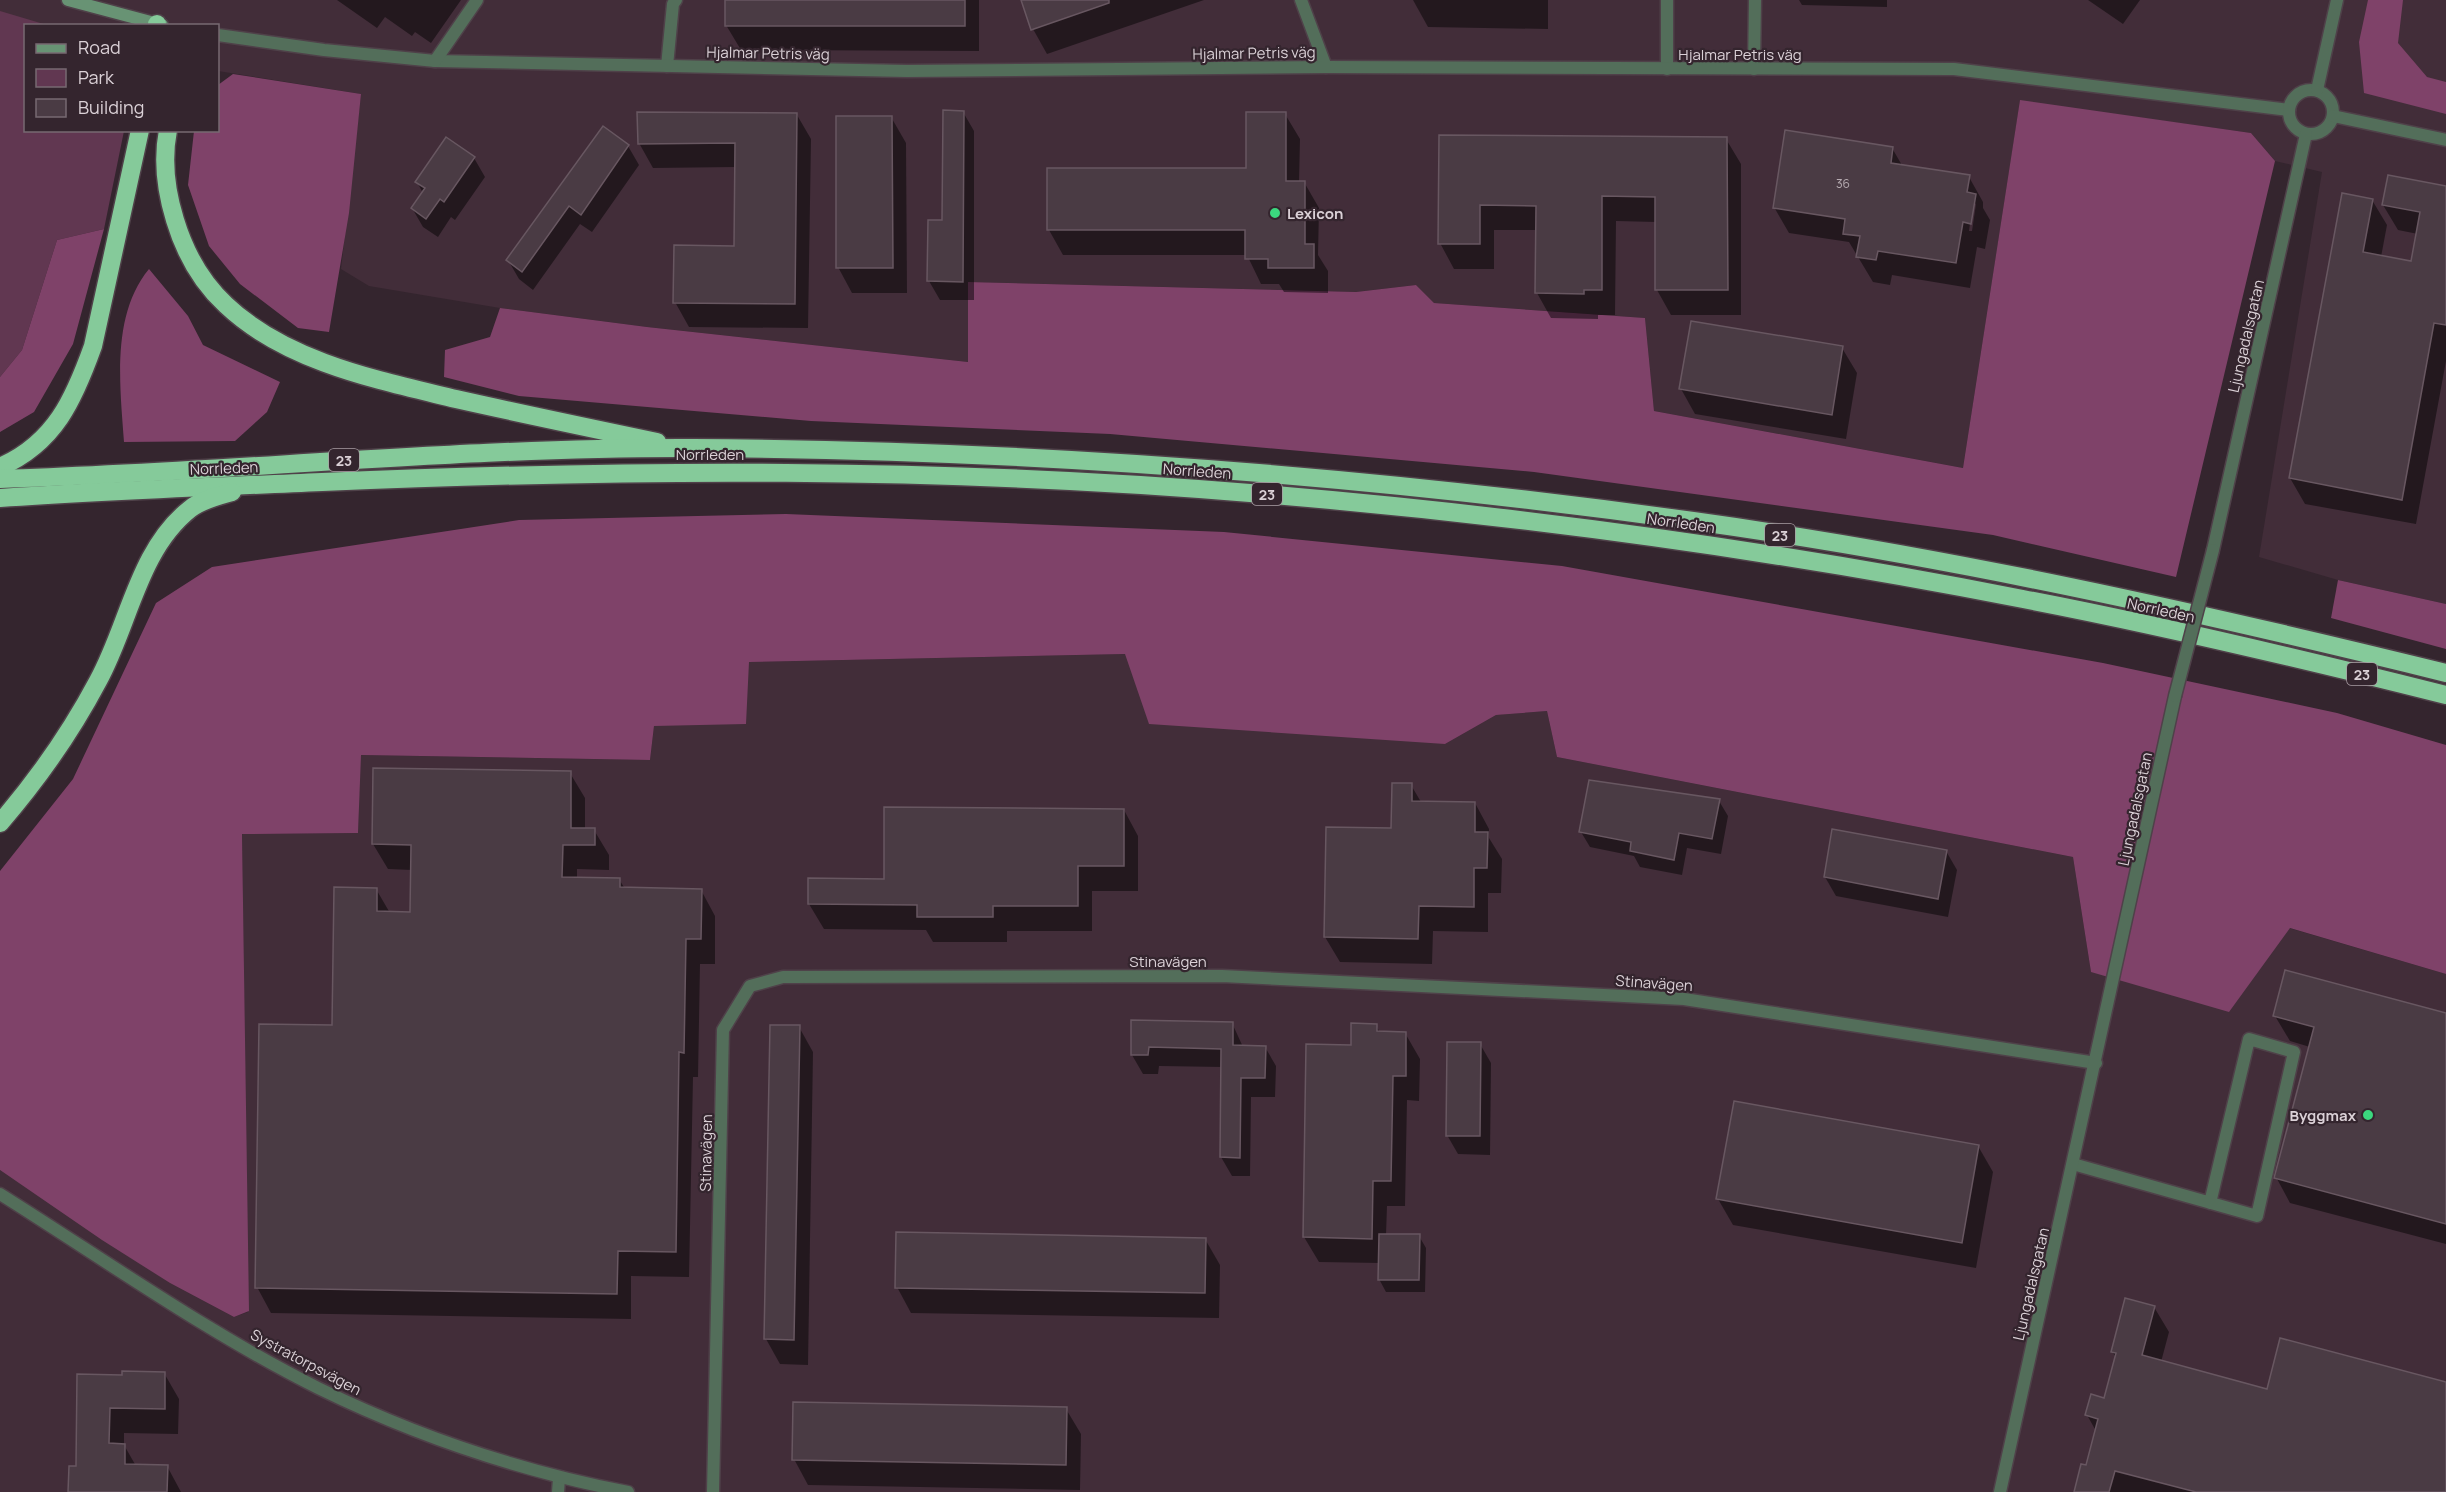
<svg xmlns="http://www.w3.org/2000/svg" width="2446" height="1492" viewBox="0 0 2446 1492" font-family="Manrope,sans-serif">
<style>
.built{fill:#422d39}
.green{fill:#613751}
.forest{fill:#7f4269}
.shadow{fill:#0007;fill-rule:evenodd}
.building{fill:#4a3b44;stroke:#685761;stroke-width:1.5}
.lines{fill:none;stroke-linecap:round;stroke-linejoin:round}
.lane-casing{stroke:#4f4149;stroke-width:15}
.street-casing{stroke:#4f4149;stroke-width:15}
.secondary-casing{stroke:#4f4149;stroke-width:15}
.highway-casing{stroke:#4f4149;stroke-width:21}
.lane{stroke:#536e5a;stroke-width:12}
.street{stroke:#536e5a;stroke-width:12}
.secondary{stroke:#689374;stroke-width:12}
.highway{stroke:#85ca9a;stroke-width:18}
.street-bridge-casing{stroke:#4f4149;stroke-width:15;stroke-linecap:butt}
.street-bridge{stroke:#536e5a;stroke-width:12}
.poi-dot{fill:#3bd77e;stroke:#34252e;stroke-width:2}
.labels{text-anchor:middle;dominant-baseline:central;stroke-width:4.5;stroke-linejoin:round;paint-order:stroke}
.number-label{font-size:12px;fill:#b7acb2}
.shield{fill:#34252e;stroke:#a99da4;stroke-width:1.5}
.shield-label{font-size:14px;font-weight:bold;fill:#dbd1d7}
.street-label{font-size:15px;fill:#dbd1d7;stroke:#34252e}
.poi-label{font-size:15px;font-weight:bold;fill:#dbd1d7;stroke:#34252e;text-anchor:start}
</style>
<rect width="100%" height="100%" fill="#34252e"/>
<!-- built -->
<g class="built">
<polygon points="0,0 2446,0 2446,604 2338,580 2259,557 2322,172 2275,161 2251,133 2020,101 1963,468 1654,411 1645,318 1434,303 1416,285 1356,292 968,282 968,362 647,327 500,308 369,286 341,269 361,94 218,71 218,26 26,26 26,130 0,377"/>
<polygon points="1125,654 1445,744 1496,715 1547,711 1557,757 2073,857 2091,972 2289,928 2446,974 2446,1492 0,1492 0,1170 170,1283 234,1317 248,1312 242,834 358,833 360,755 650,760 654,726 749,662"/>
</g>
<!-- green -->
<polygon class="green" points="0,11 47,25 26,26 26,130 124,131 104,229 57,240 22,350 0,377"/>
<!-- forest -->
<g class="forest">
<polygon points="2368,0 2403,0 2398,43 2427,77 2446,82 2446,114 2364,93 2359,42"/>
<polygon points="233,74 361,94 349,213 329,332 298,328 240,284 209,246 188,185 194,131 218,130 218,85"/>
<polygon points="2020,100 2251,133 2275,161 2176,577 1993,535 1534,472 1110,434 811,421 519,396 444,377 445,350 490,337 500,308 647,327 968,362 968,282 1356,292 1416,285 1434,303 1645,318 1654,411 1963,468"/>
<polygon points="104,229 73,344 34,412 0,432 0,377 22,350 57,240"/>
<path d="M149 269 188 316 203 345 280 382 267 412 235 441 124 442C120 386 111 315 149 269Z"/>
<polygon points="786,514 1224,532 1562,566 2103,663 2337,713 2446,745 2446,974 2290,928 2229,1012 2091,972 2073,857 1557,757 1547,711 1496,715 1445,744 1149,724 1125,654 749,662 746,724 654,726 650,760 361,755 358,833 242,834 249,1311 234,1317 170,1283 102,1240 0,1170 0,871 73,779 156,603 212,567 519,520"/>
<polygon points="2338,580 2446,604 2446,649 2331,618"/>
</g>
<!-- shadow -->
<g class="shadow">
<polygon points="337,0 461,0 431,43 415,32 412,36 385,17 377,28"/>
<polygon points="726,0 979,0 979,51 741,50 726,25"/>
<polygon points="1022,0 1204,0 1047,54 1033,29"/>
<polygon points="1413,0 1548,0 1548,29 1428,27"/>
<polygon points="1799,0 1887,0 1887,7 1802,5"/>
<polygon points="2088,0 2140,0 2123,24"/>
<polygon points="963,112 974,131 974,300 940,300 929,281 944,222"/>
<polygon points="1285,114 1300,139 1299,182 1304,182 1319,208 1318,255 1328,271 1328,293 1284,292 1279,284 1261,284 1247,255 1063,255 1049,230 1247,169"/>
<polygon points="797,115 811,139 808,328 689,327 675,302 735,247 736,167 653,168 639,143"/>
<polygon points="891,117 906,143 907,293 852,293 838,267"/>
<polygon points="1441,137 1726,139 1741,164 1741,315 1671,315 1657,290 1656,222 1616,221 1615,315 1598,315 1598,319 1551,318 1537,293 1537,230 1494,230 1494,269 1454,269 1440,243"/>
<polygon points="628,146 639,165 592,232 580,224 533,290 519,279 508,260"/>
<path d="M1892 148 1903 167 1969 177 1983 202V208L1990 220 1985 249 1977 247 1970 288 1892 275 1890 285 1873 282 1849 242 1789 233 1774 207ZM1973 202 1976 204 1972 231H1969Z"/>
<polygon points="474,158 485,177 455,220 451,217 438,237 423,227 412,208 423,193 417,182"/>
<polygon points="2446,187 2446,361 2416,524 2305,504 2290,478 2372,200 2387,225 2381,257 2412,263 2418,234 2398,230 2383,205"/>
<polygon points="1842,348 1857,373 1846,439 1695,414 1681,389"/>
<polygon points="570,773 585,798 585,830 594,830 609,855 609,870 577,869 577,878 619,879 625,889 701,890 715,916 715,964 700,964 698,1077 693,1077 689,1277 631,1276 631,1319 271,1313 257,1287 376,889 390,913 411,914 412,870 388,869 373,844"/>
<polygon points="1411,785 1421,802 1475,803 1489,829 1489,838 1502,859 1501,893 1488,893 1488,932 1433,931 1432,964 1340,962 1325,937 1393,829"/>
<polygon points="1719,801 1728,816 1721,854 1687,848 1682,875 1640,867 1634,856 1590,847 1581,832"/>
<polygon points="1124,810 1138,836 1138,891 1092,891 1092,931 1007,931 1007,942 933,942 926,930 824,929 809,904 809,880 886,880"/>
<polygon points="1946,851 1957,870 1948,917 1836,896 1825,877"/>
<polygon points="2446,1015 2446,1244 2290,1203 2276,1177 2310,1047 2290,1041 2275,1016"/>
<polygon points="1133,1021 1232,1023 1243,1047 1265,1047 1276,1066 1275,1097 1251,1097 1250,1176 1232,1176 1221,1157 1223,1067 1159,1066 1158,1074 1143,1074 1132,1055"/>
<polygon points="1376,1025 1380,1033 1405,1033 1420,1059 1419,1101 1407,1100 1405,1206 1387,1206 1386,1235 1419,1236 1426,1248 1425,1292 1386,1292 1379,1279 1380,1263 1319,1262 1304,1237 1307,1046 1352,1047"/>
<polygon points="799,1027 813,1052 808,1365 780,1364 766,1339"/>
<polygon points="1480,1044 1491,1063 1490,1155 1458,1154 1447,1135"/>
<polygon points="1978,1146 1993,1172 1976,1268 1733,1225 1718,1199"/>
<polygon points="1205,1239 1220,1265 1219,1318 911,1313 897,1287"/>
<polygon points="2154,1307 2169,1332 2161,1362 2268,1391 2446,1384 2446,1492 2075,1492 2087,1467 2096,1431 2087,1415 2105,1399 2116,1358 2112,1351"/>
<polygon points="164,1373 179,1399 178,1434 124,1433 124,1445 136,1466 167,1466 181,1492 70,1492 77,1467 123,1377"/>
<polygon points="1066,1409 1081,1434 1080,1490 808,1485 794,1459"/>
</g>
<!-- building -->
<g class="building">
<rect x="725" y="0" width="240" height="26"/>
<polygon points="1021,0 1109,0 1109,3 1031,30"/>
<polygon points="943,110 964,111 963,282 927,281 928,220 942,220"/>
<polygon points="637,112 797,113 795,304 673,303 674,245 734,246 735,143 638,144"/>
<polygon points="1246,112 1286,112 1286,181 1305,181 1305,244 1314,244 1314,268 1268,268 1268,259 1245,259 1245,230 1047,230 1047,168 1246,168"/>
<polygon points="836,116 892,116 893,268 836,268"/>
<polygon points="603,126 629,145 581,215 569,206 522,272 506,260"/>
<polygon points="1785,130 1893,147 1891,163 1970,175 1967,192 1976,194 1971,224 1963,222 1956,263 1878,251 1876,260 1856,257 1860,236 1843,234 1845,219 1773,208"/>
<polygon points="1439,135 1727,137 1728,290 1655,290 1655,197 1602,196 1602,290 1584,290 1584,294 1535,293 1536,206 1480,205 1480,244 1438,244"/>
<polygon points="446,137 475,157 444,202 440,199 426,219 411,208 425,188 415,182"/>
<polygon points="2388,175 2446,186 2446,325 2434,323 2402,500 2289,478 2342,193 2373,199 2363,252 2411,261 2420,212 2382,205"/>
<polygon points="1691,321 1843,346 1832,415 1679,389"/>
<polygon points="373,768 571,771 571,828 595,828 595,845 563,845 562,877 620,878 620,887 702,889 701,939 686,939 684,1053 679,1052 676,1252 618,1251 617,1294 255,1288 259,1024 332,1025 334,887 377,888 377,911 410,912 411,845 372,844"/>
<polygon points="1589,780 1720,799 1712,839 1679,833 1674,860 1630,851 1631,842 1579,832"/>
<polygon points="1392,783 1412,783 1412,801 1475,802 1475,832 1488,832 1487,868 1474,868 1474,907 1419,906 1418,939 1324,937 1326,827 1391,828"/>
<polygon points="884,807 1124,809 1124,866 1078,866 1078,906 993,906 993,917 917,917 917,905 808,904 808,878 884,879"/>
<polygon points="1832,829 1947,850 1938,899 1824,877"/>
<polygon points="2285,970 2446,1013 2446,1224 2274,1178 2314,1027 2273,1016"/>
<polygon points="1131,1020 1233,1022 1233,1045 1266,1046 1265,1078 1241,1078 1240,1158 1220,1157 1221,1049 1149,1047 1148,1055 1131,1055"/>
<polygon points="1351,1023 1377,1024 1377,1031 1406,1032 1406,1076 1393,1076 1391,1181 1373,1181 1372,1239 1303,1237 1306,1044 1351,1045"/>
<polygon points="770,1025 800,1025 794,1340 764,1339"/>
<polygon points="1447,1042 1481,1042 1480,1136 1446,1136"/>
<polygon points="1734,1101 1979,1145 1962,1243 1716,1199"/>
<polygon points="896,1232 1206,1238 1205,1293 895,1288"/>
<polygon points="1379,1234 1420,1234 1419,1280 1378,1280"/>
<polygon points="2125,1298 2155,1306 2142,1355 2267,1389 2280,1338 2446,1382 2446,1492 2196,1492 2115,1471 2109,1492 2074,1492 2081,1464 2086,1465 2098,1419 2085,1415 2091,1394 2104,1398 2116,1353 2111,1352"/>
<polygon points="122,1371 165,1372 165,1409 110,1408 109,1443 125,1444 125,1464 168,1465 167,1492 68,1492 69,1466 76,1466 77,1374 122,1375"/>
<polygon points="793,1402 1067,1407 1066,1465 792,1460"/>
</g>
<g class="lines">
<!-- lane casing -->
<g class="lane-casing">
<g id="lane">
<polyline points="667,66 673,4 676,0"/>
<polyline points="1667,69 1667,0"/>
<polyline points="1754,69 1755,0"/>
<polyline points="2073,1164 2257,1216 2294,1052 2249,1039 2210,1203"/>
<polyline points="558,1492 559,1479"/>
</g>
</g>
<!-- street casing -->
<g class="street-casing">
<g id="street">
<polyline points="1301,0 1326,67"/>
<polyline points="218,35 324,50 435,61 907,71 1326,67 1954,69 2289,110"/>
<polyline points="435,61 477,0"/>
<circle cx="2311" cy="112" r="22"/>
<polyline points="2317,90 2337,0"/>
<polyline points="2333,116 2446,140"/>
<polyline points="2213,550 2306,134"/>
<path d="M0 1194C105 1260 208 1333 318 1388 416 1436 520 1471 628 1492"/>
<polyline points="713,1492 723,1030 750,986 783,977 1222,976 1684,999 2096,1063"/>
<polyline points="2000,1492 2175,696"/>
</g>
</g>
<!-- secondary casing -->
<g class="secondary-casing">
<polyline id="secondary" points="68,0 162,25"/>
</g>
<!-- highway casing -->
<g class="highway-casing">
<g id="highway">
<polyline points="157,26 157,24"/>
<path d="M168 130C162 161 166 191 175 220 185 253 201 282 226 305 286 362 378 380 456 399 523 414 590 428 657 442"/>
<path d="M0 467C55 443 74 399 93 346L140 130"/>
<path d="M0 479C231 472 462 447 693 448 1027 450 1362 475 1693 521 1947 556 2198 612 2446 673"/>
<path d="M0 498C107 490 214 487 322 482 631 469 941 467 1250 493 1509 514 1768 549 2023 599 2165 626 2306 660 2446 695"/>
<path d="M0 823C38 779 71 732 98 681 129 625 138 550 190 509 201 500 218 496 232 492"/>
</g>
</g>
<!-- lane -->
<use href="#lane" class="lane"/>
<!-- street -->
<use href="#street" class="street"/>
<!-- secondary -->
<use href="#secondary" class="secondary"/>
<!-- highway -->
<use href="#highway" class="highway"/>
<!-- street-bridge casing -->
<g class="street-bridge-casing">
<polyline id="street-bridge" points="2175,696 2213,550"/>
</g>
<!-- street-bridge -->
<use href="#street-bridge" class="street-bridge"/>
</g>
<!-- markers -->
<g class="poi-dot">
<circle cx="1275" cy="213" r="6"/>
<circle cx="2368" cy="1115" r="6"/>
</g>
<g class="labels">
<!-- number labels -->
<g class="number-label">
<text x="1843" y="183">36</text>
</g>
<!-- shield labels -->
<g class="shield">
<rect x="329" y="449" width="30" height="22" rx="4.5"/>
<rect x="1252" y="483" width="30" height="22" rx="4.5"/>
<rect x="1765" y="524" width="30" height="22" rx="4.5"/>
<rect x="2347" y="663" width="30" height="22" rx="4.5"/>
</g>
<g class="shield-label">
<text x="344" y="460">23</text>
<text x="1267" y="494">23</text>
<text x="1780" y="535">23</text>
<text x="2362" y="674">23</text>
</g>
<!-- street labels -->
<g class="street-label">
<text transform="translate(768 53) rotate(1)">Hjalmar Petris väg</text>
<text transform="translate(1254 53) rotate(-1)">Hjalmar Petris väg</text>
<text x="1740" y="54">Hjalmar Petris väg</text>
<text transform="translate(2246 336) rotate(-77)">Ljungadalsgatan</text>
<text x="710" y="454">Norrleden</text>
<text transform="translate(224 468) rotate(-2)">Norrleden</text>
<text transform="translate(1197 471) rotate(4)">Norrleden</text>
<text transform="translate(1681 523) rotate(8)">Norrleden</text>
<text transform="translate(2161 610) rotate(12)">Norrleden</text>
<text transform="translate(2135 809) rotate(-78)">Ljungadalsgatan</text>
<text x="1168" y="961">Stinavägen</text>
<text transform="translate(1654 983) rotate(4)">Stinavägen</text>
<text transform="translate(706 1153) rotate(-89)">Stinavägen</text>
<text transform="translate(2031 1284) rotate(-77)">Ljungadalsgatan</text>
<text transform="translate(306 1362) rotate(28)">Systratorpsvägen</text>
</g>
<!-- poi labels -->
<g class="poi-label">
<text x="1287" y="213">Lexicon</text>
<text x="2356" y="1115" text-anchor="end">Byggmax</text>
</g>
</g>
<!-- legend -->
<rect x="24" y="24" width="195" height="108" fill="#34252e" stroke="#776a72" stroke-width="1.5"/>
<rect x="36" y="44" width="30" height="9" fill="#689374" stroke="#776a72" stroke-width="1.5"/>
<text x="78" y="54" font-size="18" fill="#dbd1d7">Road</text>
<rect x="36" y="69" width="30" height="18" fill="#613751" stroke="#776a72" stroke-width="1.5"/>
<text x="78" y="84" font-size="18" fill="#dbd1d7">Park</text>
<rect x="36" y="99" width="30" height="18" fill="#4a3b44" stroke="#776a72" stroke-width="1.5"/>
<text x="78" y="114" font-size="18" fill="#dbd1d7">Building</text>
</svg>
